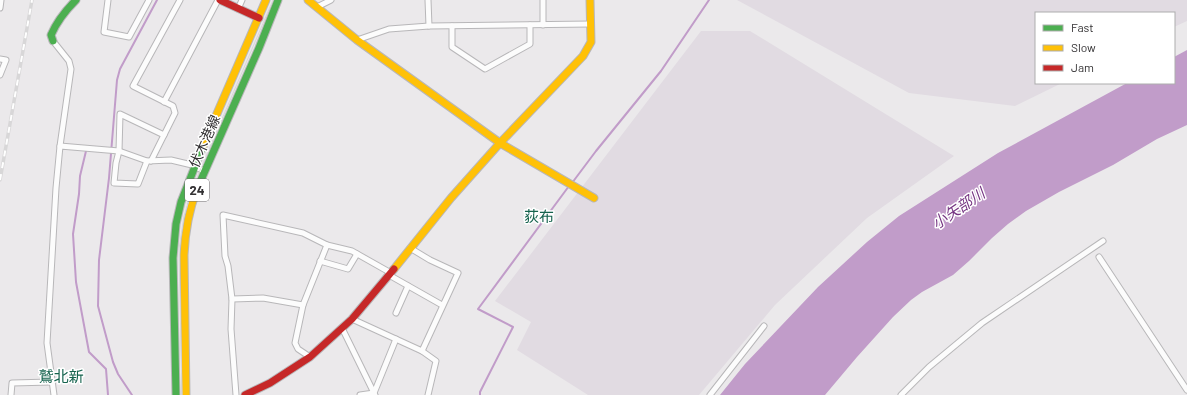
<svg xmlns="http://www.w3.org/2000/svg" width="1187" height="395" viewBox="0 0 1187 395" font-family="Barlow,'Noto Sans JP',sans-serif">
<style>
.built{fill:#e1dbe2}
.water{fill:#c19cc9}
.lines{fill:none;stroke-linecap:round;stroke-linejoin:round}
.stream{stroke:#c19cc9;stroke-width:2}
.street-casing{stroke:#b8b7b9;stroke-width:7}
.fast-casing{stroke:#b8b7b9;stroke-width:9}
.slow-casing{stroke:#b8b7b9;stroke-width:9}
.jam-casing{stroke:#b8b7b9;stroke-width:9}
.street{stroke:#fcfcfc;stroke-width:5}
.fast{stroke:#4caf50;stroke-width:7}
.slow{stroke:#ffc107;stroke-width:7}
.jam{stroke:#c62828;stroke-width:7}
.tram{stroke:#d8d7d8;stroke-width:1}
.rail-casing{stroke:#d8d7d8;stroke-width:3.5}
.rail{stroke:#fff;stroke-width:2;stroke-dasharray:6;stroke-linecap:butt}
.labels{text-anchor:middle;dominant-baseline:central;stroke-width:3;stroke-linejoin:round;paint-order:stroke}
.shield{fill:#fff;stroke:#706f70;stroke-width:1}
.shield-label{font-size:13px;font-weight:bold;fill:#333133}
.street-label{font-size:14px;fill:#333133;stroke:#fff}
.water-label{font-size:15px;font-style:italic;fill:#753482;stroke:#fff}
.neighbourhood-label{font-size:15px;fill:#16634e;stroke:#fff}
</style>
<rect width="100%" height="100%" fill="#ebe9eb"/>
<!-- built -->
<g class="built">
<polygon points="737,0 1187,0 1187,21 1174,27 1174,13 1036,13 1036,83 1062,83 1015,106 909,93"/>
<polygon points="701,31 750,31 954,156 867,218 775,305 699,395 588,395 517,350 531,322 495,301"/>
</g>
<!-- water -->
<polygon class="water" points="1187,50 1187,125 1157,139 1113,165 1059,192 1026,211 1008,224 992,238 969,261 953,275 922,292 911,300 893,317 857,357 825,395 720,395 745,364 818,287 867,242 899,216 998,153 1127,83 1174,83 1174,57"/>
<g class="lines">
<!-- stream -->
<g class="stream">
<polyline points="86,151 80,176 79,194 73,234 76,282 89,352 106,369 108,395"/>
<polyline points="572,183 596,151 661,71 709,0"/>
<polyline points="132,395 118,374 113,362 98,306 99,260 109,178 117,80 120,69 157,0"/>
<polyline points="480,395 480,392 513,327 478,309 569,186"/>
</g>
<!-- street casing -->
<g class="street-casing">
<g id="street">
<polyline points="108,0 104,32 129,37 149,0"/>
<polyline points="428,0 429,26"/>
<polyline points="543,0 543,25"/>
<polyline points="317,7 331,0"/>
<polyline points="0,8 1,0"/>
<polyline points="238,9 242,0"/>
<polyline points="452,26 452,47 485,69 530,44 530,25"/>
<polyline points="357,40 389,29 429,26 591,24"/>
<polyline points="53,41 69,61 71,69 60,146"/>
<polyline points="0,59 6,60 0,75"/>
<polyline points="164,102 218,0"/>
<polyline points="147,161 138,184 114,183 116,163 119,151 120,114 164,135"/>
<polyline points="151,161 175,113 173,106 133,86 180,0"/>
<polyline points="327,245 352,251 391,273"/>
<polyline points="1099,257 1187,390"/>
<polyline points="320,261 348,269 357,254"/>
<polyline points="389,275 442,305"/>
<polyline points="232,299 263,298 303,305"/>
<polyline points="396,313 408,286"/>
<polyline points="352,319 422,351 458,273 430,260 410,248"/>
<polyline points="342,328 375,395"/>
<polyline points="422,351 436,361 428,395"/>
<polyline points="11,395 12,383 51,382"/>
<polyline points="54,395 47,343 56,188 60,146 119,151 147,161 171,160 192,165 204,171"/>
<polyline points="236,395 231,329 232,299 228,266 225,256 223,215 303,233 327,245 303,305 295,343 298,349 310,357"/>
<polyline points="360,395 374,393 396,339"/>
<polyline points="710,395 764,326"/>
<polyline points="901,395 929,367 982,323 1103,241"/>
</g>
</g>
<!-- fast casing -->
<g class="fast-casing">
<g id="fast">
<path d="M53 41 51 35C57 21 66 10 76 0"/>
<polyline points="197,189 259,48 278,0"/>
<polyline points="176,395 173,258 176,224 181,202 203,146"/>
</g>
</g>
<!-- slow casing -->
<g class="slow-casing">
<g id="slow">
<polyline points="308,0 357,40 500,143 594,198"/>
<polyline points="203,146 266,0"/>
<polyline points="394,269 451,198 500,143 583,56 591,42 590,0"/>
<path d="M186 395 184 255C185 232 189 210 197 189"/>
</g>
</g>
<!-- jam casing -->
<g class="jam-casing">
<g id="jam">
<polyline points="220,0 259,18"/>
<polyline points="245,395 270,383 310,357 352,319 394,269"/>
</g>
</g>
<!-- street -->
<use href="#street" class="street"/>
<!-- fast -->
<use href="#fast" class="fast"/>
<!-- slow -->
<use href="#slow" class="slow"/>
<!-- jam -->
<use href="#jam" class="jam"/>
<!-- tram -->
<polyline class="tram" points="182,395 179,249 184,216 195,182 273,0"/>
<!-- rail casing -->
<g class="rail-casing">
<polyline id="rail" points="0,180 32,0"/>
</g>
<!-- rail -->
<use href="#rail" class="rail"/>
</g>
<g class="labels">
<!-- shield labels -->
<rect class="shield" x="185" y="179" width="24" height="22" rx="3"/>
<g class="shield-label">
<text x="197" y="190">24</text>
</g>
<!-- street labels -->
<g class="street-label">
<text transform="translate(204 141) rotate(-66)">伏木港線</text>
</g>
<!-- water labels -->
<g class="water-label">
<text transform="translate(958 208) rotate(-34)">小矢部川</text>
</g>
<!-- neighbourhood labels -->
<g class="neighbourhood-label">
<text x="539" y="216">荻布</text>
<text x="61" y="376">鷲北新</text>
</g>
</g>
<!-- legend -->
<rect x="1035" y="12" width="140" height="72" fill="#ffffff" stroke="#adadad"/>
<rect x="1043" y="25" width="20" height="6" fill="#4caf50" stroke="#adadad"/>
<text x="1071" y="32" font-size="12" fill="#333133">Fast</text>
<rect x="1043" y="45" width="20" height="6" fill="#ffc107" stroke="#adadad"/>
<text x="1071" y="52" font-size="12" fill="#333133">Slow</text>
<rect x="1043" y="65" width="20" height="6" fill="#c62828" stroke="#adadad"/>
<text x="1071" y="72" font-size="12" fill="#333133">Jam</text>
</svg>
